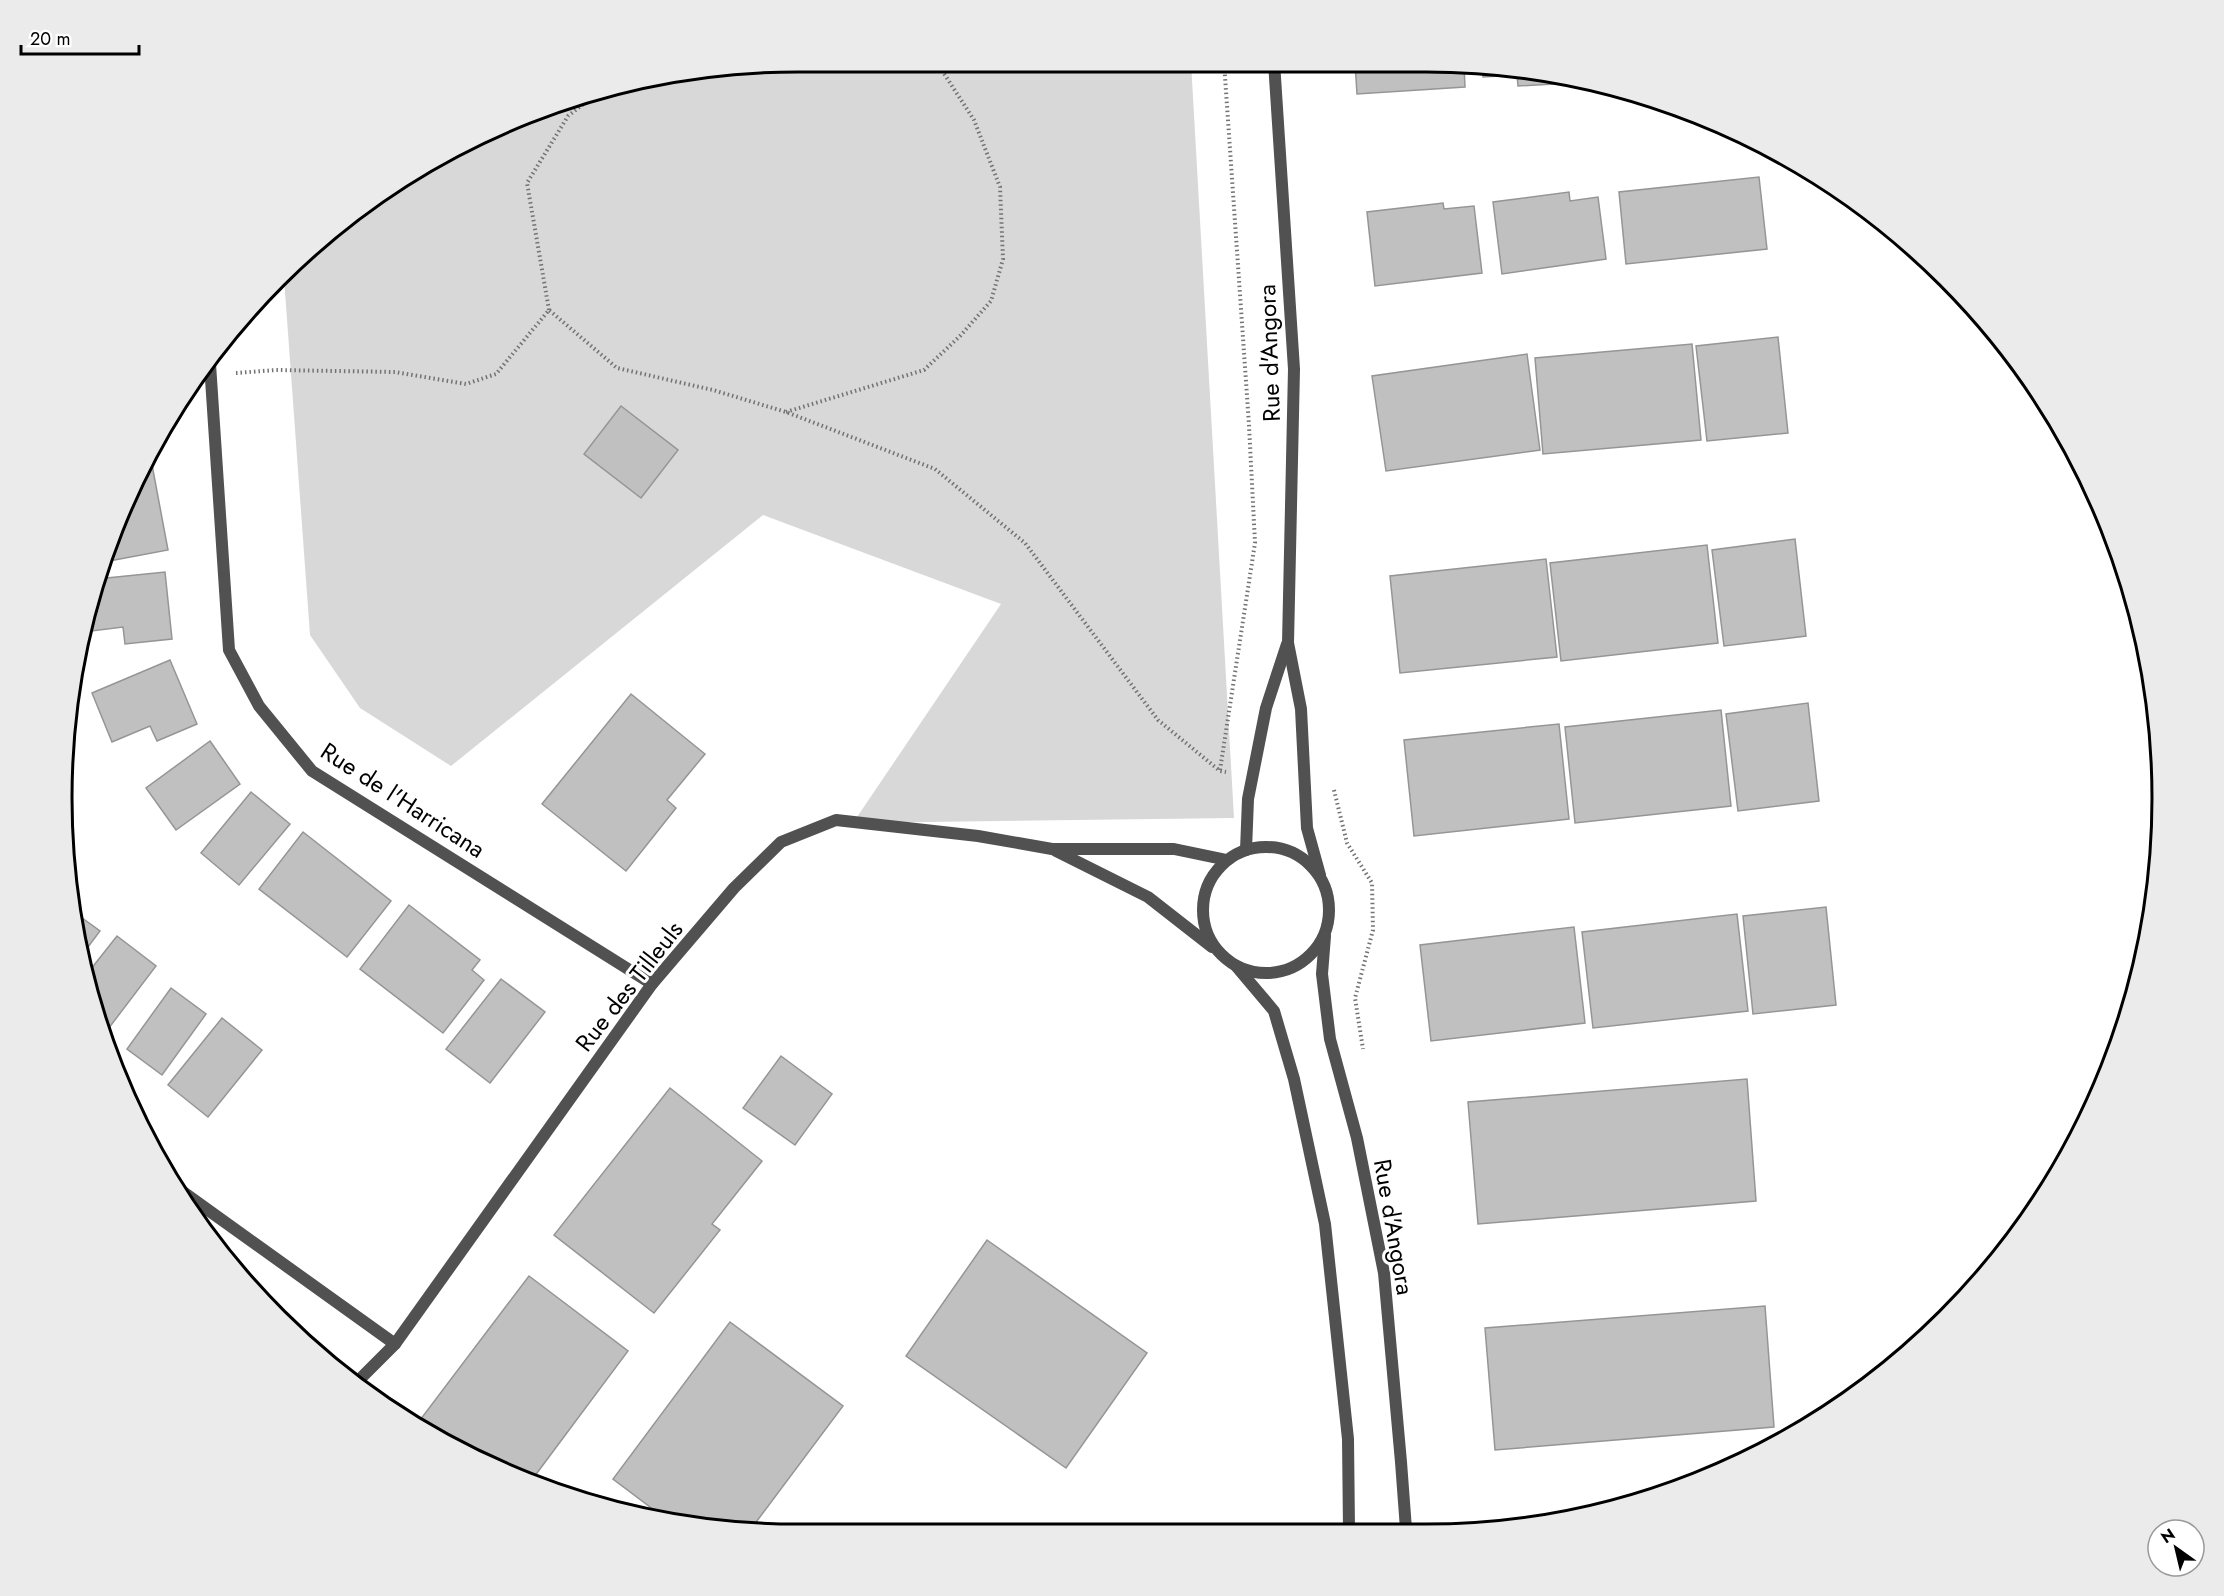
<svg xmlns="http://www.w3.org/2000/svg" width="2224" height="1596" viewBox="0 0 2224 1596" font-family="Jost,sans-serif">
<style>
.green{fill:#d8d8d8}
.building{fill:#c0c0c0;stroke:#959595;stroke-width:1.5}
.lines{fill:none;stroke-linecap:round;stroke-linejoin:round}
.path{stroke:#737373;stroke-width:4;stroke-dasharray:1.5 3;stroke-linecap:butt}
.street{stroke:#515151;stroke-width:12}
.labels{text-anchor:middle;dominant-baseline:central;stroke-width:6;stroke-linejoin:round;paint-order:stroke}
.street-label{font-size:24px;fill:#000;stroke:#fff}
.rim{fill:none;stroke:#000;stroke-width:3}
</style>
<rect width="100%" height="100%" fill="#fff"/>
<!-- green -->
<polygon class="green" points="798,62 1191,62 1234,818 853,823 1001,604 763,515 451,766 360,708 310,635 284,278 389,185 473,137 607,87"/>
<!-- building -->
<g class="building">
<polygon points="1355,62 1426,62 1464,65 1465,87 1357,94"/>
<polygon points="1483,67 1570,76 1590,82 1518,86 1517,75 1483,77"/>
<polygon points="1759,177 1767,249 1626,264 1619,192"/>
<polygon points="1569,192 1570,201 1598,197 1606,259 1502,274 1493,202"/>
<polygon points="1443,203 1444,209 1474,206 1482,273 1375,286 1367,212"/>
<polygon points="1778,337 1788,433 1707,441 1696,346"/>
<polygon points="1692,344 1701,440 1543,454 1535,358"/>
<polygon points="1527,354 1540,450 1386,471 1372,376"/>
<polygon points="621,406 678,450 641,498 584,454"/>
<polygon points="150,454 168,550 104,562 137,473"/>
<polygon points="1795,539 1806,636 1724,646 1712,550"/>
<polygon points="1707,545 1718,643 1561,661 1550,563"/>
<polygon points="1546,559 1557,657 1400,673 1390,576"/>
<polygon points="165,572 172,639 125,644 123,627 84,632 87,607 97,579"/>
<polygon points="170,660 197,724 157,741 150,726 112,742 92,693"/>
<polygon points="631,694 705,754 667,800 676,808 626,871 542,804"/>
<polygon points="1808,703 1819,801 1738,811 1726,714"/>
<polygon points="1721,710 1731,806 1575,823 1565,727"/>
<polygon points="1559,724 1569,819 1414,836 1404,740"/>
<polygon points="210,741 240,784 176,830 146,788"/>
<polygon points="251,792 290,824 239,885 201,853"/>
<polygon points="303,832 391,901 347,957 259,889"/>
<polygon points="409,905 480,960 472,970 484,980 443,1033 360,969"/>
<polygon points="1826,907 1836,1005 1753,1014 1743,916"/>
<polygon points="71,910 100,931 82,955"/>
<polygon points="1737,914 1748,1011 1593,1028 1582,932"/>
<polygon points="1574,927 1585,1023 1431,1041 1420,945"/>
<polygon points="117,936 156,966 102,1037 87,974"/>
<polygon points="501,979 545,1012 490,1083 446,1049"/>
<polygon points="171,988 206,1014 162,1075 127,1049"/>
<polygon points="222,1018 262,1050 208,1117 168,1085"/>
<polygon points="781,1056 832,1094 795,1145 743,1108"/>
<polygon points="1747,1079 1756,1201 1478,1224 1468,1102"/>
<polygon points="670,1088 762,1161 712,1224 720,1230 654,1313 554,1235"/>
<polygon points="987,1240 1147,1353 1066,1468 906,1356"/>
<polygon points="529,1276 628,1351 531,1481 473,1459 417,1424"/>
<polygon points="1765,1306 1774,1427 1495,1450 1485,1328"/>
<polygon points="730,1322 843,1406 748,1533 666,1519 613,1479"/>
<polygon points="1604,1512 1522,1528 1498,1528 1497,1521"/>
</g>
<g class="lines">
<!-- path -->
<g class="path">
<polyline points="549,310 527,183 568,116 604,88"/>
<polyline points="236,373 276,370 395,372 466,384 496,374 549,310 617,368 713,390 786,412 935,469 1025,543 1158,720 1220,771 1226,772"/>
<polyline points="786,412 924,370 960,336 991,301 1003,259 1000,187 974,120 943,72 928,62"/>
<polyline points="1220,770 1255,543 1249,425 1224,62"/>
<polyline points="1334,790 1347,843 1372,883 1373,930 1355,998 1363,1049"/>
</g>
<!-- street -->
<g class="street">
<polyline points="1274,62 1294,369 1288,643 1301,709 1307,828 1320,875"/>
<polyline points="210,364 229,650 259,706 312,771 652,984"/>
<circle cx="1266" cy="910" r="63"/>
<polyline points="1246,850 1248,799 1266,708 1287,644"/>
<polyline points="1056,851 1148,897 1212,947"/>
<polyline points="1325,936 1322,974 1330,1039 1357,1138 1384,1273 1401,1462 1406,1529"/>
<polyline points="1236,966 1274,1011 1294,1079 1325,1224 1348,1439 1349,1529"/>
<polyline points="183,1192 395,1344"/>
<polyline points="354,1385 395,1344 652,984 734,888 781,842 836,820 978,836 1052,849 1174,849 1227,860"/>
</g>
</g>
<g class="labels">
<!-- street labels -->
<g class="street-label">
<text transform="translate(1269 353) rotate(-92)">Rue d'Angora</text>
<text transform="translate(403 800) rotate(33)">Rue de l'Harricana</text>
<text transform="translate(629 986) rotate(-52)">Rue des Tilleuls</text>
<text transform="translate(1394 1227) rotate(80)">Rue d'Angora</text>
</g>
</g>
<!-- crop -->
<path d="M0 0H2224V1596H0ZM798 72H1426A726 726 0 0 1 2152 798V798A726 726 0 0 1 1426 1524H798A726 726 0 0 1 72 798V798A726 726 0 0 1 798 72Z" fill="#ebebeb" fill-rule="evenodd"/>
<path class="rim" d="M798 72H1426A726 726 0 0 1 2152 798V798A726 726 0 0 1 1426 1524H798A726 726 0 0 1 72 798V798A726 726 0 0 1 798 72Z"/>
<!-- north arrow -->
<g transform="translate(2176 1548) rotate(326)"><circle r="28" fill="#ffffff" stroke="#999999" stroke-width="1.5"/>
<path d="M0-4.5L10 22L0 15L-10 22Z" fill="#000000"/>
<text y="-9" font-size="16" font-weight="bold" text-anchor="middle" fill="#000000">N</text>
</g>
<!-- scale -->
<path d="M21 45v9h118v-9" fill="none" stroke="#000000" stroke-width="3"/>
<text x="30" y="45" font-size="18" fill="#000000" stroke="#ffffff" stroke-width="4.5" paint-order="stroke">20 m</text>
</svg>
